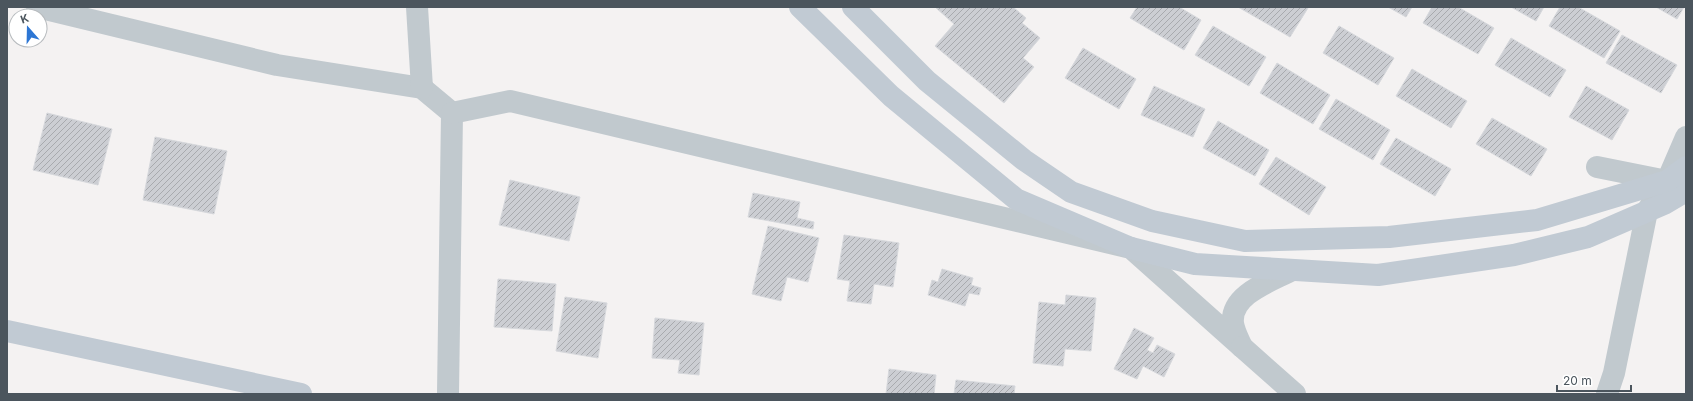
<svg xmlns="http://www.w3.org/2000/svg" width="1693" height="401" viewBox="0 0 1693 401" font-family="Inter,sans-serif">
<style>
.building{fill:url(#building-hatch);stroke:#d6d8dc}
.lines{fill:none;stroke-linecap:round;stroke-linejoin:round}
.street{stroke:#c1c9ce;stroke-width:22}
.secondary{stroke:#c1cad3;stroke-width:22}
</style>
<defs>
<pattern id="building-hatch" width="6" height="6" patternUnits="userSpaceOnUse"><rect width="6" height="6" fill="#ccced3"/><path d="M-1 1l2-2M0 6l6-6M5 7l2-2" fill="none" stroke="#a8aaae"/></pattern>
</defs>
<rect width="100%" height="100%" fill="#f4f2f2"/>
<!-- building -->
<g class="building">
<polygon points="935,7 1013,7 1026,18 1022,23 1040,38 1023,58 1034,67 1004,103 935,46 954,24"/>
<polygon points="1137,7 1179,7 1201,20 1184,50 1130,18"/>
<polygon points="1238,7 1306,7 1308,8 1290,37"/>
<polygon points="1388,7 1412,7 1406,17"/>
<polygon points="1432,7 1458,7 1494,28 1478,54 1423,23"/>
<polygon points="1511,7 1544,7 1536,21"/>
<polygon points="1560,7 1578,7 1620,31 1604,58 1549,26"/>
<polygon points="1656,7 1684,7 1677,19"/>
<polygon points="1213,26 1266,57 1249,86 1195,55"/>
<polygon points="1339,26 1394,58 1378,85 1323,53"/>
<polygon points="1622,35 1677,65 1661,93 1606,63"/>
<polygon points="1511,38 1566,70 1550,97 1495,65"/>
<polygon points="1083,48 1136,79 1119,109 1065,78"/>
<polygon points="1277,63 1330,95 1313,124 1260,93"/>
<polygon points="1412,69 1467,101 1451,128 1396,96"/>
<polygon points="1154,86 1205,109 1193,137 1141,115"/>
<polygon points="1586,86 1629,110 1612,140 1569,117"/>
<polygon points="1336,99 1390,130 1373,160 1319,129"/>
<polygon points="47,113 112,129 98,185 33,170"/>
<polygon points="1492,118 1547,149 1531,176 1476,144"/>
<polygon points="1218,121 1269,150 1255,176 1203,148"/>
<polygon points="155,137 227,151 214,214 143,200"/>
<polygon points="1396,138 1451,169 1435,196 1380,164"/>
<polygon points="1276,157 1326,187 1309,215 1259,184"/>
<polygon points="510,180 580,197 569,241 499,225"/>
<polygon points="753,193 800,202 797,218 814,222 813,229 748,217"/>
<polygon points="768,226 819,238 808,282 787,277 781,301 752,294"/>
<polygon points="844,235 899,243 893,287 874,284 871,304 847,301 850,281 837,279"/>
<polygon points="942,269 973,278 971,285 981,288 979,295 969,293 965,306 928,295 932,280 938,282"/>
<polygon points="498,279 556,284 552,331 494,327"/>
<polygon points="1066,295 1096,298 1091,351 1065,349 1063,366 1033,363 1039,302 1065,305"/>
<polygon points="565,297 607,303 598,358 556,351"/>
<polygon points="655,318 704,323 699,375 678,373 680,360 652,358"/>
<polygon points="1134,328 1154,338 1147,350 1153,353 1157,345 1175,354 1164,377 1143,366 1137,379 1114,369"/>
<polygon points="889,369 936,375 934,394 886,394"/>
<polygon points="956,380 1015,386 1014,394 954,394"/>
</g>
<g class="lines">
<!-- street -->
<g class="street">
<polyline points="37,7 277,65 422,88 452,113 448,394"/>
<polyline points="417,7 422,88"/>
<path d="M452 113 510 101 1131 248 1242 347C1239 340 1234 331 1233 323 1230 294 1272 281 1292 270"/>
<polyline points="1597,167 1667,181"/>
<polyline points="1242,347 1295,394"/>
<polyline points="1607,394 1614,373 1647,211 1667,181 1686,137"/>
</g>
<!-- secondary -->
<g class="secondary">
<polyline points="800,7 891,96 1016,199 1131,248 1195,264 1378,275 1514,255 1588,237 1664,204 1686,191"/>
<polyline points="853,7 927,81 1024,160 1071,192 1152,221 1245,241 1389,237 1537,220 1667,181 1686,167"/>
<polyline points="7,331 301,394"/>
</g>
</g>
<!-- border -->
<rect width="1693" height="401" fill="none" stroke="#4b555d" stroke-width="16"/>
<!-- north arrow -->
<g transform="translate(28 28) rotate(340)"><circle r="19" fill="#ffffff" stroke="#b7bbbe"/>
<path d="M0-3L7 15L0 10L-7 15Z" fill="#2c76d4"/>
<text y="-6" font-size="11" font-weight="bold" text-anchor="middle" fill="#4b555d">K</text>
</g>
<!-- scale -->
<path d="M1557 385v6h74v-6" fill="none" stroke="#4b555d" stroke-width="2"/>
<text x="1563" y="385" font-size="12" fill="#4b555d" stroke="#ffffff" stroke-width="3" paint-order="stroke">20 m</text>
</svg>
